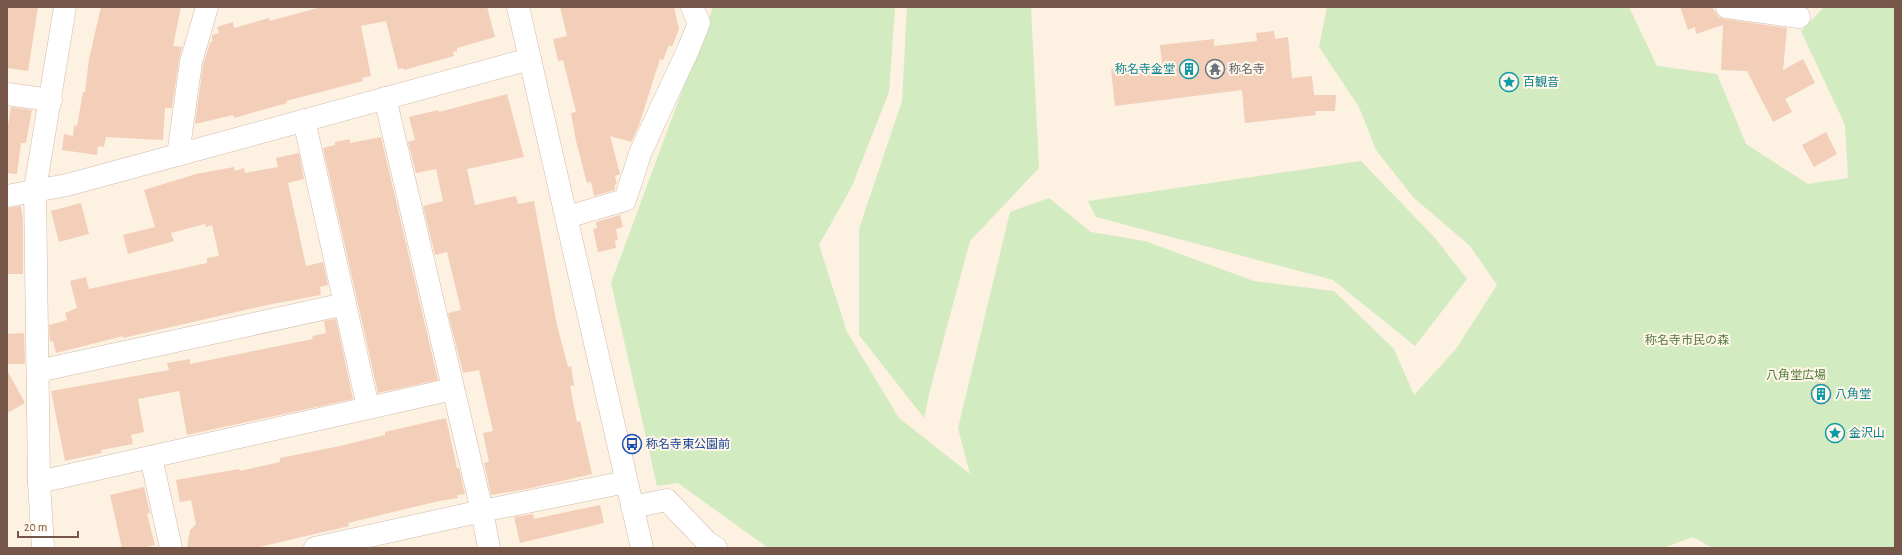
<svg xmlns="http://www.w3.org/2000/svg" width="1902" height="555" viewBox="0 0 1902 555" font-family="'Alegreya Sans','Noto Sans JP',sans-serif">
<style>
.green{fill:#d3ebc0}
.building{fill:#f3ceb9}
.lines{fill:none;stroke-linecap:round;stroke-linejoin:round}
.minor-casing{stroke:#d0baac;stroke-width:23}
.minor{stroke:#fff;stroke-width:22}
.labels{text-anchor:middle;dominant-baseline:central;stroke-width:4;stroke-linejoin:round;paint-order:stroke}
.culture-label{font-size:12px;fill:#0d838f;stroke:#fff6e9;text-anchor:start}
.worship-label{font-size:12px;fill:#5b616d;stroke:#fff6e9;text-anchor:start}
.park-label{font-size:12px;fill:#547b40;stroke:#fff6e9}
.transit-label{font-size:12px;fill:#164399;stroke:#fff6e9;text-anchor:start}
</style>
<rect width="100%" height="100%" fill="#fdf1e2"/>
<!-- green -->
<g class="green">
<polygon points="711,7 895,7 889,92 852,186 819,245 847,332 899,418 970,474 958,428 1010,212 1049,198 1091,232 1145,241 1254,281 1334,291 1394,349 1414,395 1456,349 1497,285 1470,246 1413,197 1376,150 1359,107 1319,47 1327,7 1629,7 1657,66 1717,74 1746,144 1808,184 1848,178 1845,125 1801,31 1824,7 1895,7 1895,548 1712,548 1693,537 1663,548 768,548 678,483 657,486 611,283 712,10"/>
<polygon points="907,7 1031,7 1039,168 970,241 931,386 924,418 859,335 859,229 902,101"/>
<polygon points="1361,161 1435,238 1467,279 1415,346 1333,280 1096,217 1088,201"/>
</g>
<!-- building -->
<g class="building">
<polygon points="7,7 38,7 28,71 7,68"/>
<polygon points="101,7 181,7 173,46 182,47 179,60 172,108 165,108 163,140 106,137 104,147 98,146 97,155 62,150 64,134 73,136 74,125 77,126 83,92 85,92 89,59"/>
<polygon points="321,7 487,7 495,37 457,48 457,51 453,52 454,56 404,70 403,68 398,69 386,21 361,26 371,76 362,78 363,81 286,101 287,103 234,118 233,115 195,124 203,65 210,43 212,42 212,35 219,33 217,27 233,22 234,28 269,18 270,21"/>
<polygon points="560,7 674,7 679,29 672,47 669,45 663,60 660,59 639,125 631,142 610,136 620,174 615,176 617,184 615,185 615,190 594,196 591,182 587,183 576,141 571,113 576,112 563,60 558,61 553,39 567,36"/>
<polygon points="1680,7 1712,7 1719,17 1725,19 1787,28 1783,70 1803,59 1815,83 1785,99 1792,112 1773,122 1747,71 1721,70 1723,25 1696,34 1695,27 1688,30"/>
<polygon points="1274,31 1275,39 1288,37 1292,78 1312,76 1314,95 1336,95 1335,111 1315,111 1316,115 1245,123 1242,90 1115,106 1111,69 1162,64 1160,45 1214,39 1214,46 1257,41 1256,33"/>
<polygon points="507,94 524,157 467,169 475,205 516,196 518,204 534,201 557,325 568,367 571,366 574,385 570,386 577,422 580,421 592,474 527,489 491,495 484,463 489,462 483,433 493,431 479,370 463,373 448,313 461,310 447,252 435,255 423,206 443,201 436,169 416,173 408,142 415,140 409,117 438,110 439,112"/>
<polygon points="11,107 32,110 26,143 21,143 17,174 7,173 7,131"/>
<polygon points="1826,132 1837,154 1814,167 1802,145"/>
<polygon points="381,137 438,380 378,393 323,148 335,145 335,142 350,139 350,143"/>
<polygon points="299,153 304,179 288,183 306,266 323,262 328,285 320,287 321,295 267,305 123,338 123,336 56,353 53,341 50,342 49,325 67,320 65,313 77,308 70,281 86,277 89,289 207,263 207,258 219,256 212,225 206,227 205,224 171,233 174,241 128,254 123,235 155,227 144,190 196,174 234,167 235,171 244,168 245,173 278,167 276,158"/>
<polygon points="81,203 89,234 59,242 51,211"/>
<polygon points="21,206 23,221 23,274 7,274 7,208"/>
<polygon points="620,215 623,227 616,229 618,240 615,241 616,248 598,252 593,229 597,228 596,222"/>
<polygon points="336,319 353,399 187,435 179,391 138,399 144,432 131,435 133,444 101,450 102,453 65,461 51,391 169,370 167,363 190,359 190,364 313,339 312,336 326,333 324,321"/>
<polygon points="24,333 25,364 7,364 7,334"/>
<polygon points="7,370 25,403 7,413"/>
<circle cx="1821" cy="394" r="11"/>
<polygon points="446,418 457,468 459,468 465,494 457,495 458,498 439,501 393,512 348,523 349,526 255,548 187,548 190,530 196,524 191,500 180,502 176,480 239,469 240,471 280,462 280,458 340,446 385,435 385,432"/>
<polygon points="144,487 150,513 147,514 155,545 142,548 122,548 110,495"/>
<polygon points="600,505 604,523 520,543 514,517 533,514 534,519"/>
</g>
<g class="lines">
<!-- minor casing -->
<g class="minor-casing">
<g id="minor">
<polyline points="518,7 642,548"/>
<polyline points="1727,7 1799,17"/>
<polyline points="7,94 51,100"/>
<polyline points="304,120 368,407"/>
<polyline points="178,155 191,62 207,7"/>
<polyline points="7,196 67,185 530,59"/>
<polyline points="567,217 625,200 641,151 689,48 699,23 692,7"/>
<polyline points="38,371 345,304"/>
<polyline points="151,457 171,548"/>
<polyline points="39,482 453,389"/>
<polyline points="632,507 667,500 707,542 716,548"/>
<polyline points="43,548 39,482 35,189 65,7"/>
<polyline points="315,548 482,511 385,98"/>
<polyline points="489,548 482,511 626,482"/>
</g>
</g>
<!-- minor -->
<use href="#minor" class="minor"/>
</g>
<!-- icons -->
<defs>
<g id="building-ring" transform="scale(1)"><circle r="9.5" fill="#fff6e9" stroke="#0f9aa8" stroke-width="1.5"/><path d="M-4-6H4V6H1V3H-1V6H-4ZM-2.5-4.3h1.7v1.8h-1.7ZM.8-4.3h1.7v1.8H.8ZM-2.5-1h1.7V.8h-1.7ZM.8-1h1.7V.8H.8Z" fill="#0f9aa8"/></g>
<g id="temple-ring" transform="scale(1)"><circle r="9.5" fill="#fff6e9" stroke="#6b7280" stroke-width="1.5"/><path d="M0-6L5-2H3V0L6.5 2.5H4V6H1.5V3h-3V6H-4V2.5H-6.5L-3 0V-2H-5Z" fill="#6b7280"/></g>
<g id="sight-ring" transform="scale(1)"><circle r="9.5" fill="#fff6e9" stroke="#0f9aa8" stroke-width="1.5"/><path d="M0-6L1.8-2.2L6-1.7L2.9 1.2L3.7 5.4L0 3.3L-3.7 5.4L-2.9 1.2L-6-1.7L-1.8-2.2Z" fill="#0f9aa8"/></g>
<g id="bus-ring" transform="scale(1)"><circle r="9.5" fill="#fff6e9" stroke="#1a4fb4" stroke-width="1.5"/><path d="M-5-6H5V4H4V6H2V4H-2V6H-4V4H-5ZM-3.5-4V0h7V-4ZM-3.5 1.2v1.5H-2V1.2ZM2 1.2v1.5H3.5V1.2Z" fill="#1a4fb4"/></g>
</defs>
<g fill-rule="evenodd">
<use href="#building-ring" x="1189" y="69"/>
<use href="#temple-ring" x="1215" y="69"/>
<use href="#sight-ring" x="1509" y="82"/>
<use href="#building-ring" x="1821" y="394"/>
<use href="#sight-ring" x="1835" y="433"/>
<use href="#bus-ring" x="632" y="444"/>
</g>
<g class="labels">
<!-- culture labels -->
<g class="culture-label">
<text x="1175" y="69" text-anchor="end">称名寺金堂</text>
<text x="1523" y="82">百観音</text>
<text x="1835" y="394">八角堂</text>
<text x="1849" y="433">金沢山</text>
</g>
<!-- worship labels -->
<g class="worship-label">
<text x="1229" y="69">称名寺</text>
</g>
<!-- park labels -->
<g class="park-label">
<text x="1687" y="340">称名寺市民の森</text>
<text x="1796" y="375">八角堂広場</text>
</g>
<!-- transit labels -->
<g class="transit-label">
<text x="646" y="444">称名寺東公園前</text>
</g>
</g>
<!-- border -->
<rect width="1902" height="555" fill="none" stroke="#755648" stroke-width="16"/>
<!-- scale -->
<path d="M18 531v6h60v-6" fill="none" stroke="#755648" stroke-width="2"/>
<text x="24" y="531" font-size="12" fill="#755648" stroke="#fff6e9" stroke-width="3" paint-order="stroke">20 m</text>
</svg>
